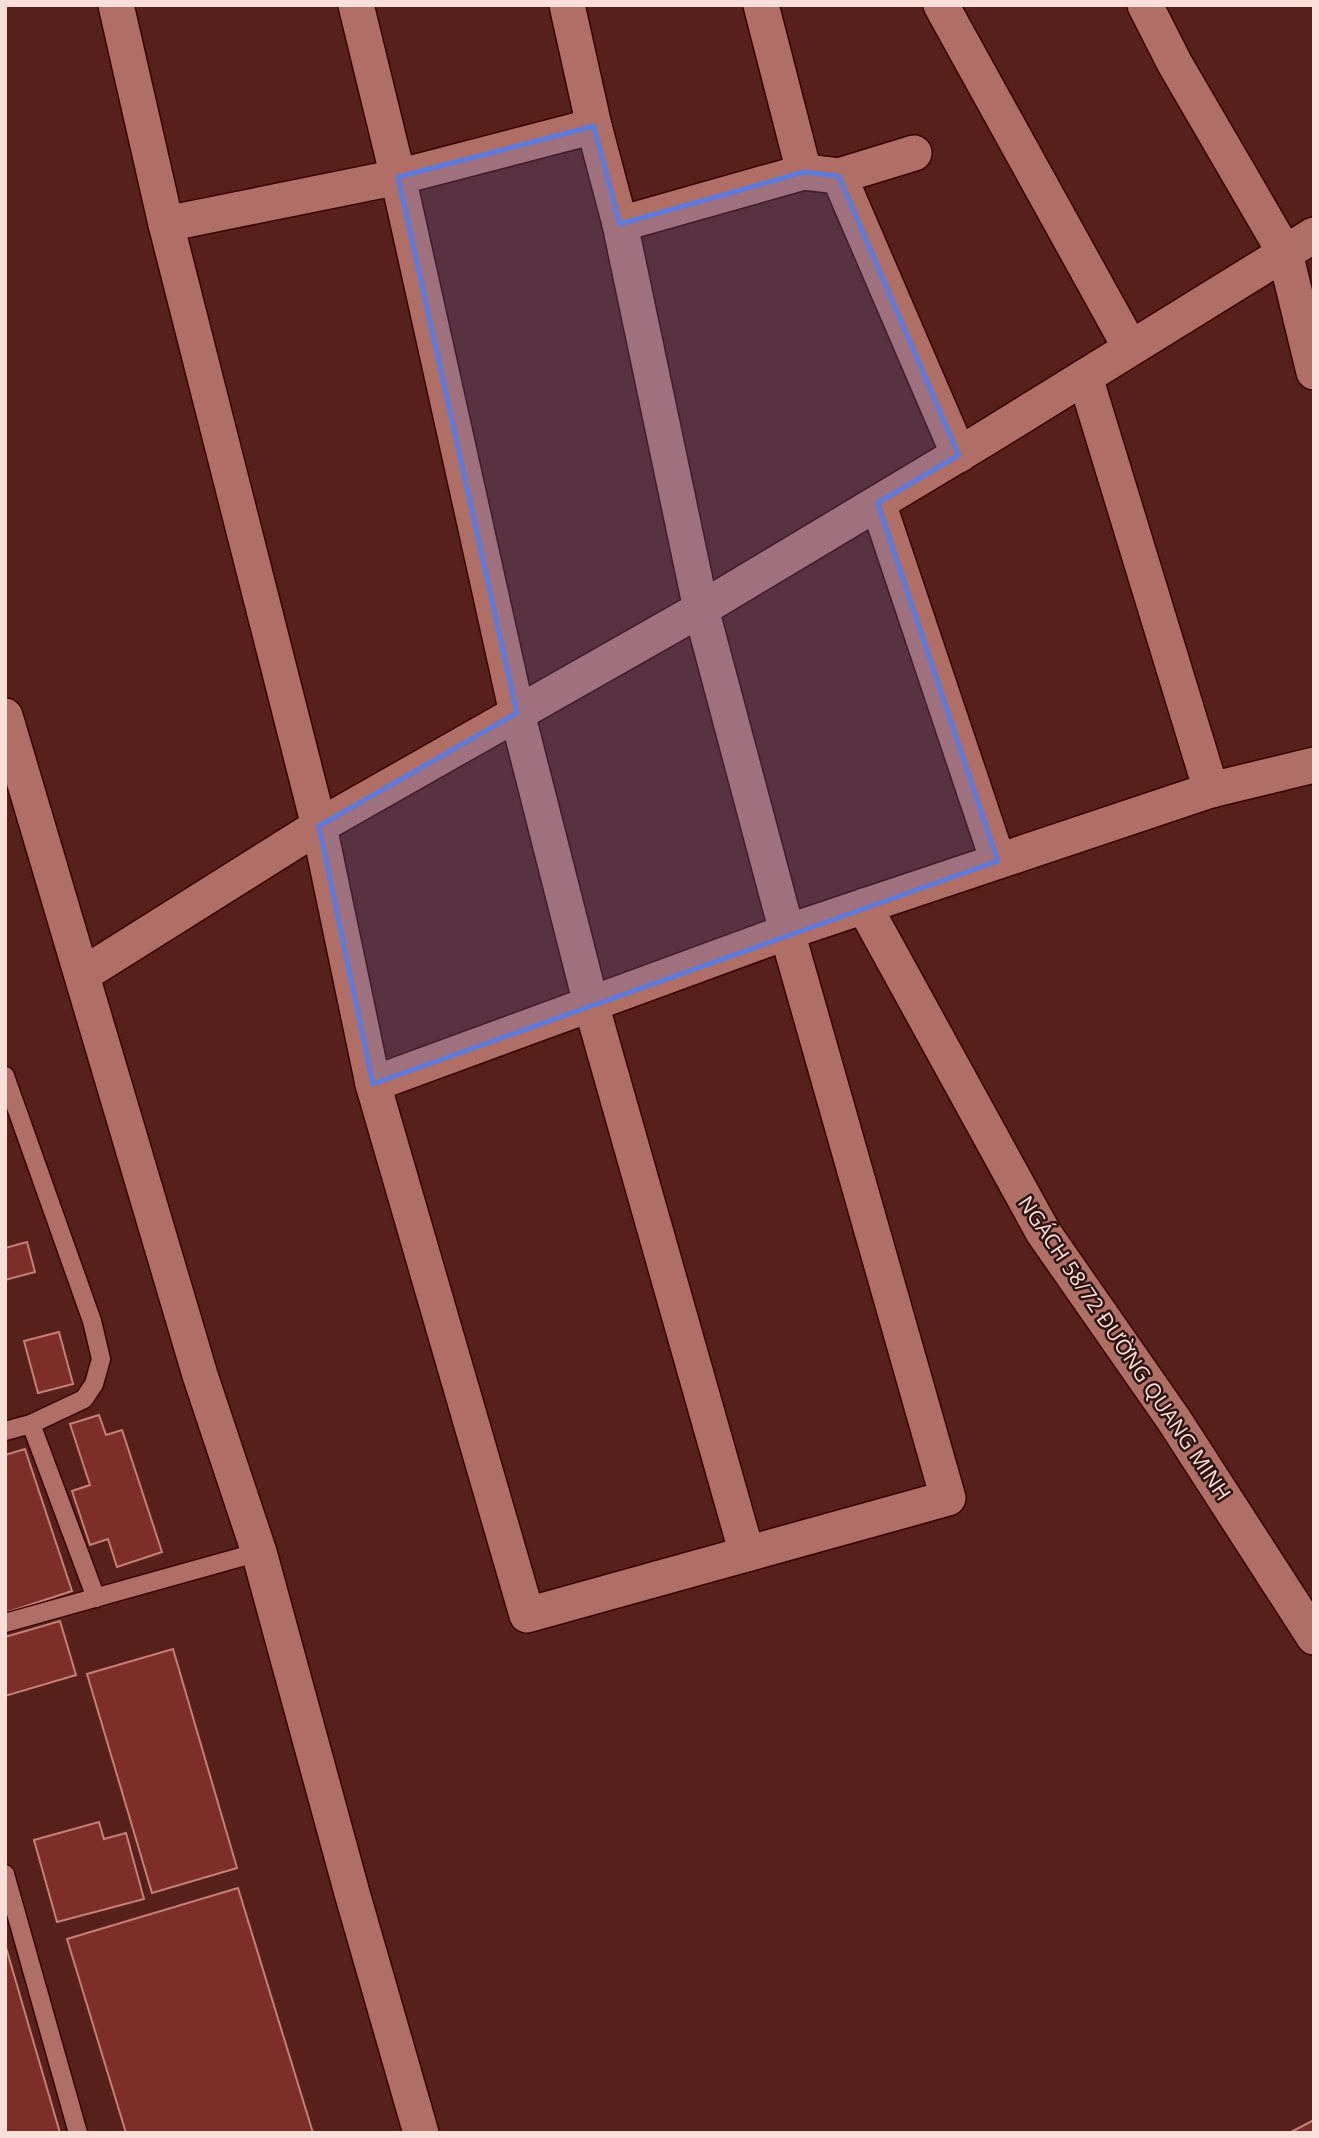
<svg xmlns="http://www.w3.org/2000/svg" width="1319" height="2138" viewBox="0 0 1319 2138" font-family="'Open Sans',sans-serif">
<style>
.building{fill:#7e2e28;stroke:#c28077;stroke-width:2}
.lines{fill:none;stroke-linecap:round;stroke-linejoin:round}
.lane-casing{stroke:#3a0404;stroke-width:21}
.street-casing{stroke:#3a0404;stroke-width:38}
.lane{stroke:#af6f67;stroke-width:18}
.street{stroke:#af6f67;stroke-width:35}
.marked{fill:#607ad9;fill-opacity:0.2;stroke:#607ad9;stroke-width:5;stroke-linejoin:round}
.labels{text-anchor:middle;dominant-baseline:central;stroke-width:5;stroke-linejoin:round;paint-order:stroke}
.street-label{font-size:21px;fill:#fddfda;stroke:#2d1411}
</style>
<rect width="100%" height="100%" fill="#58201b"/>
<!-- building -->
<g class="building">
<polygon points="27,1242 35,1272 5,1280 5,1248"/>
<polygon points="59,1332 73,1384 38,1393 24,1341"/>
<polygon points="99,1415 106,1435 122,1430 162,1552 117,1567 108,1539 90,1545 72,1491 90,1485 70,1424"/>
<polygon points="25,1449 72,1591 5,1613 5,1455"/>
<polygon points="60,1621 76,1675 5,1696 5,1637"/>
<polygon points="173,1649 237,1868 152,1893 87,1674"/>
<polygon points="99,1822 104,1839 126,1833 144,1899 57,1922 34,1840"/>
<polygon points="238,1888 313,2133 126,2133 67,1939"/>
<polygon points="5,1944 60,2133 5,2133"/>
<polygon points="1314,2120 1314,2133 1289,2133"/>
</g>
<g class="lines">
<!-- lane casing -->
<g class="lane-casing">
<g id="lane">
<polyline points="5,1076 92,1321 101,1359 94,1384 84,1399 31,1424 5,1431"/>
<polyline points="31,1424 96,1598"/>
<polyline points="5,1623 259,1552"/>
<polyline points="5,1874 78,2133"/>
</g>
</g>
<!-- street casing -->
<g class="street-casing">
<g id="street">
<polyline points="356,5 398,177 517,713 591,1004 747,1554"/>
<polyline points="567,5 594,126 620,224 701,609 981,441 1314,235"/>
<polyline points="761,5 804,172"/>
<polyline points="941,5 1130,347"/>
<polyline points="1145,5 1175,64 1285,253 1314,372"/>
<polyline points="839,176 959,455"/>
<polyline points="166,224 398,177 594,126"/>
<polyline points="620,224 804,172 839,176 914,153"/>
<polyline points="1085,377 1211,790"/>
<polyline points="878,503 998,861"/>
<polygon points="701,609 787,932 948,1498 527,1615 373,1084 319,826"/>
<polyline points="5,716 200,1375 259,1552 352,1893 421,2133"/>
<polyline points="864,906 1043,1232 1174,1420 1314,1637"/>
<polyline points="82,975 319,826 166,224 116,5"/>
<polyline points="373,1084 787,932 1211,790 1314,765"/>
</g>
</g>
<!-- lane -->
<use href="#lane" class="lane"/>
<!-- street -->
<use href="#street" class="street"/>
</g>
<!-- marked area -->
<path class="marked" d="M594 126 620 224 804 172 839 176 959 455 878 503 998 861 373 1084 319 826 517 713 398 177Z"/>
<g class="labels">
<!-- street labels -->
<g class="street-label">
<text transform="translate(1125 1348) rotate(56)">NGÁCH 58/72 ĐƯỜNG QUANG MINH</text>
</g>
</g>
<!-- border -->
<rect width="1319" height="2138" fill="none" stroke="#fddfda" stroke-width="14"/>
</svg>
